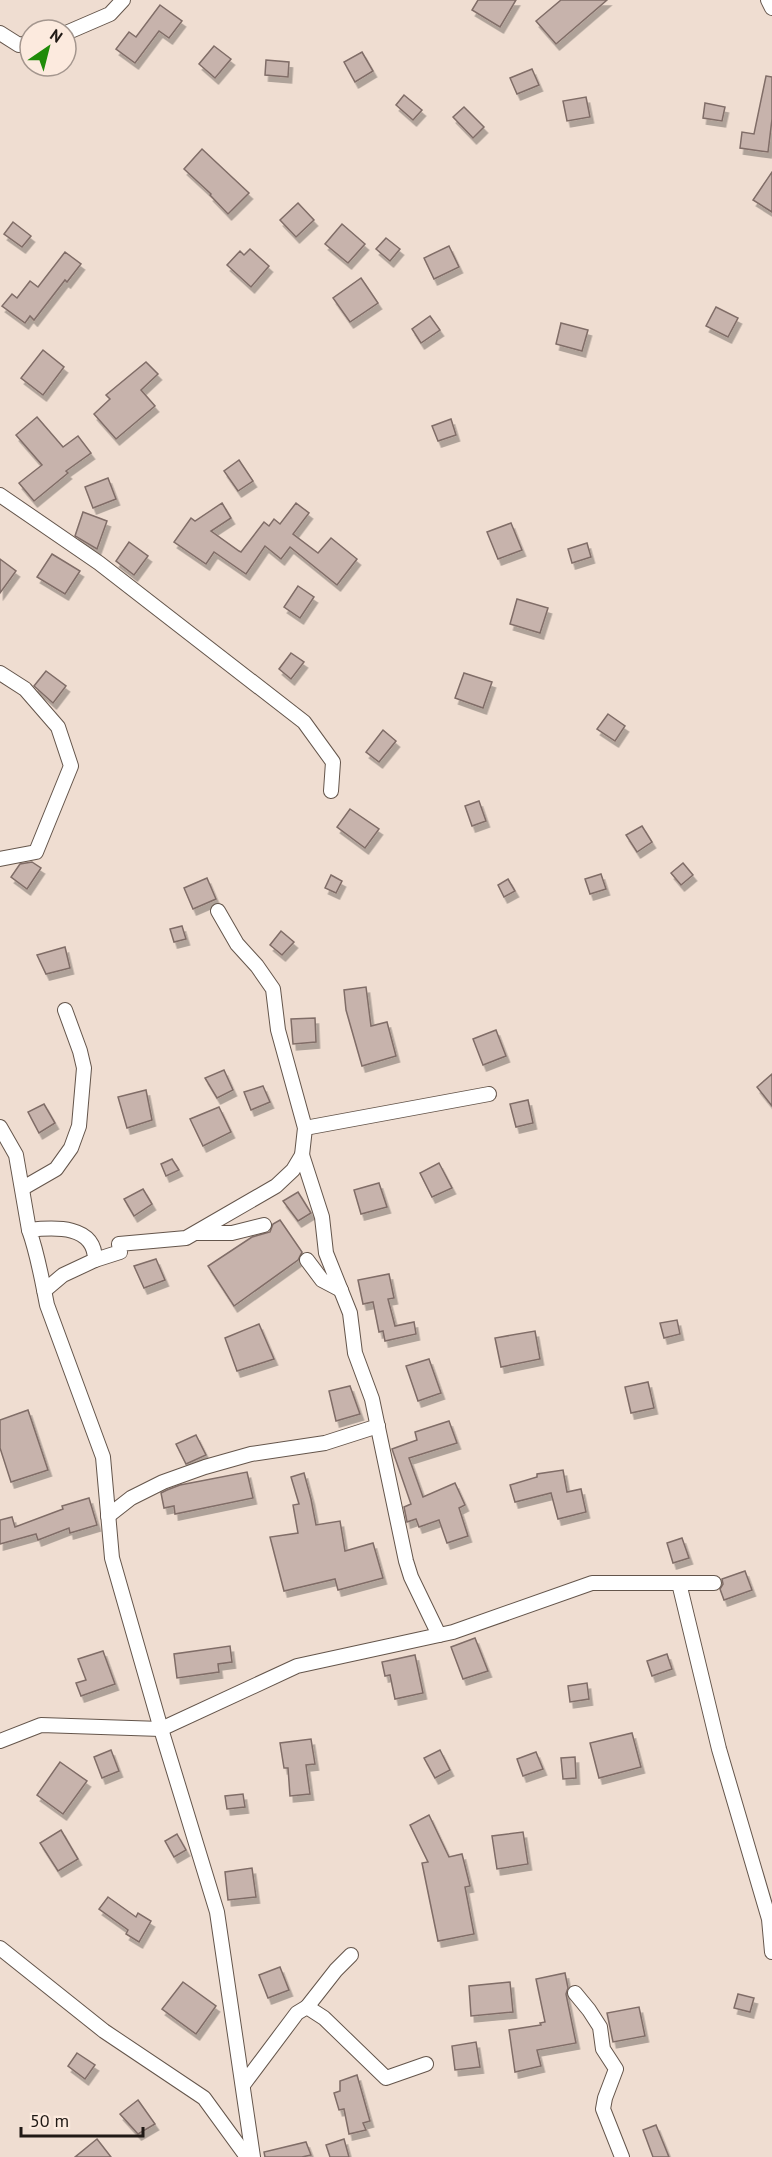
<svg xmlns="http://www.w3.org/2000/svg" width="772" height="2157" viewBox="0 0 772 2157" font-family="'PT Sans',sans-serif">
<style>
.building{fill:#c7b3ac;stroke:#806d67;stroke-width:1.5;filter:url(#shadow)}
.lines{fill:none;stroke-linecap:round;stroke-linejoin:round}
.street-casing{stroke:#64554b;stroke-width:16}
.street{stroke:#fff;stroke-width:14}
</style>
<defs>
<filter id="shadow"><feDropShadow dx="3.5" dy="6" stdDeviation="0" flood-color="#0004"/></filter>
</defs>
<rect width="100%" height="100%" fill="#efddd1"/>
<!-- building -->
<g class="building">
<polygon points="478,0 516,0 500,27 472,10"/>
<polygon points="561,0 607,0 556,44 536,21"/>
<polygon points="160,5 182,21 169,38 159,31 135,63 116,49 129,32 136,37"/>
<polygon points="214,46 231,59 215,78 199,64"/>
<polygon points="362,52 373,71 355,82 344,62"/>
<polygon points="266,60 289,62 288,77 265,75"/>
<polygon points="532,69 539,85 517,94 510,78"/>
<polygon points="766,76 772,77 772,119 768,152 740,148 742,132 754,134"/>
<polygon points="404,95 422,110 413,120 396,105"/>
<polygon points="586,97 590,117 567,121 563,101"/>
<polygon points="705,103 725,107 722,121 703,118"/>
<polygon points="464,107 484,127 473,138 453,117"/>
<polygon points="202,149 249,193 228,214 210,195 211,194 184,169"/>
<polygon points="772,172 772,212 753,200"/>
<polygon points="298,203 314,220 296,237 280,220"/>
<polygon points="13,222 31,236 22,247 4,234"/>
<polygon points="342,224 365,244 348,263 325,244"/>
<polygon points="386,238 400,249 390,261 376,249"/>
<polygon points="449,246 459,267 434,279 424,258"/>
<polygon points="250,249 269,266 251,287 227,265 240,251 244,255"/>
<polygon points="65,252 81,264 67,282 65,280 34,320 30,316 25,323 2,306 12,294 17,298 30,281 38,287"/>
<polygon points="361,278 378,303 350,322 333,298"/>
<polygon points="716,307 738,318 728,337 706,326"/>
<polygon points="430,316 440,330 421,343 412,329"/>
<polygon points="561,323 588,330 582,351 556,344"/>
<polygon points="43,350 64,367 43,395 21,378"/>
<polygon points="146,362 158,374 141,390 155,406 116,439 94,414 110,399 106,395"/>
<polygon points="37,417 63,447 78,436 91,453 66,471 68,473 34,501 19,483 42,465 16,435"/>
<polygon points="451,419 456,435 438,441 432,426"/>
<polygon points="239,460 253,481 238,491 224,471"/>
<polygon points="108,478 116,499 93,508 85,487"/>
<polygon points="222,503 231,518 211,531 239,551 241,552 264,522 269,526 274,519 280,524 296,503 309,513 293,534 318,553 331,538 357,559 337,585 290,547 281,559 265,546 246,574 214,552 206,564 174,542 191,518 195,521"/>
<polygon points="83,512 107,521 97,549 75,536"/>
<polygon points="511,523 522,550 498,559 487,532"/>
<polygon points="129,542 148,556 134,575 116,561"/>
<polygon points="587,543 591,557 572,563 568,549"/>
<polygon points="52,554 80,571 65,594 37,577"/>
<polygon points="0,559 16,571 0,593"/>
<polygon points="298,586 314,597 300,618 284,607"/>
<polygon points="517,599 548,608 540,633 510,624"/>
<polygon points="291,653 304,662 291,679 279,669"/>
<polygon points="46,671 66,686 53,703 34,686"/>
<polygon points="464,673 492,682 483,708 455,698"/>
<polygon points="608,714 625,726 615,741 597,729"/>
<polygon points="383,730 396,741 379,762 366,752"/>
<polygon points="479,801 486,821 472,826 465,806"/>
<polygon points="350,809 379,829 365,848 337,827"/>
<polygon points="642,826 652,842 637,852 626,835"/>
<polygon points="32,862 41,868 27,889 11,877 20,864"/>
<polygon points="683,863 693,875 681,885 671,873"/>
<polygon points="601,874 606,889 590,894 585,879"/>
<polygon points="331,875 342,881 336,893 325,888"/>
<polygon points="207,878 216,899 193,909 184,888"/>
<polygon points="508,879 515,891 504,897 498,885"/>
<polygon points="182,926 186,939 174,942 170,929"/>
<polygon points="281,931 294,942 282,955 270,945"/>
<polygon points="65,947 70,968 46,974 37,955"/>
<polygon points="366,987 371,1026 387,1022 396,1056 362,1066 346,1010 344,990"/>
<polygon points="315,1018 316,1042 293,1044 291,1019"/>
<polygon points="496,1030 506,1056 483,1065 473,1039"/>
<polygon points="224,1070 233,1090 217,1098 205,1078"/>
<polygon points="772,1074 772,1106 757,1087"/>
<polygon points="263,1086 270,1102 251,1110 244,1092"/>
<polygon points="146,1090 152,1120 127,1128 118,1097"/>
<polygon points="528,1100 533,1123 516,1127 510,1104"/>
<polygon points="44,1104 55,1123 39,1133 28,1112"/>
<polygon points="219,1107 231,1132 203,1146 190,1119"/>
<polygon points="172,1159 179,1170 166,1176 161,1164"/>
<polygon points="439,1163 452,1188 432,1197 420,1173"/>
<polygon points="379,1183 387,1207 361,1214 354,1190"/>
<polygon points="143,1189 152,1204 134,1216 124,1199"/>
<polygon points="298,1192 311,1213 298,1221 283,1201"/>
<polygon points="280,1220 302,1252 298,1260 234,1306 208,1266 252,1237 270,1232 273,1224"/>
<polygon points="156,1259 165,1280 144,1288 134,1266"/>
<polygon points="389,1274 394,1298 388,1299 395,1326 414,1322 416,1334 385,1341 383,1331 379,1332 373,1302 363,1304 358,1280"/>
<polygon points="677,1320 680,1334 664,1338 660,1323"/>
<polygon points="259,1324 274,1359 237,1371 225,1338"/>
<polygon points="535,1331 540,1359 501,1367 495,1338"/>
<polygon points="429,1359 441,1393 418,1401 406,1366"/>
<polygon points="648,1382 654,1408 631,1413 625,1387"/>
<polygon points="350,1386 360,1414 336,1421 329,1391"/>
<polygon points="28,1410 48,1470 11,1482 0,1448 0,1420"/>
<polygon points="449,1421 457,1443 409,1458 423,1497 455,1483 465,1505 459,1508 468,1536 447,1543 439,1520 419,1527 416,1519 407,1522 404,1507 411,1504 392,1449 417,1440 415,1432"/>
<polygon points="196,1435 206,1455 186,1464 176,1444"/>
<polygon points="563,1470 567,1492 581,1489 586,1512 558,1519 551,1493 515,1502 510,1485 537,1477 537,1474"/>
<polygon points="247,1472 253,1498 175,1514 174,1506 164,1508 161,1493 167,1490 180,1485"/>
<polygon points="304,1473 311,1499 316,1525 340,1521 345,1551 373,1543 383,1578 338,1590 335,1579 284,1591 270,1537 298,1533 293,1505 299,1504 291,1477"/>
<polygon points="89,1498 97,1525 70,1533 69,1528 38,1540 36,1534 0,1544 0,1520 12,1517 15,1527 63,1509 62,1506"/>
<polygon points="682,1538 689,1558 673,1563 667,1543"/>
<polygon points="745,1571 752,1590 724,1600 720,1589 723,1584 722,1579"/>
<polygon points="475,1638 488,1671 463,1679 451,1647"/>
<polygon points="230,1646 232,1662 218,1664 219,1672 177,1678 174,1654"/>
<polygon points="103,1651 115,1684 81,1696 76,1683 86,1680 78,1659"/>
<polygon points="667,1654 672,1669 652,1676 647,1661"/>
<polygon points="415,1655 423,1693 395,1699 390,1675 385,1676 382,1662"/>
<polygon points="587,1683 589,1699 570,1702 568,1686"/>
<polygon points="632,1733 641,1767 599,1778 590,1743"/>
<polygon points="311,1739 315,1764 306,1765 310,1794 290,1796 288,1768 284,1768 280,1743"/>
<polygon points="111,1750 119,1771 102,1778 94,1757"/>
<polygon points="440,1750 450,1770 435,1778 424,1758"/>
<polygon points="536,1752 543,1769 523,1776 517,1759"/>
<polygon points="575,1757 576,1778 563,1779 561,1758"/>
<polygon points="60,1762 87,1781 63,1814 37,1795"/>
<polygon points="243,1794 245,1807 227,1809 225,1796"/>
<polygon points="429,1815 449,1857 462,1854 470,1886 465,1887 474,1934 438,1941 422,1863 428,1862 410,1825"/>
<polygon points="61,1830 78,1859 58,1871 40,1843"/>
<polygon points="523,1832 528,1864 497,1869 492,1836"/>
<polygon points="177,1834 186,1850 174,1857 165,1841"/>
<polygon points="252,1868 256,1897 228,1900 225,1872"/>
<polygon points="108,1897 136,1917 138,1913 151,1921 139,1942 126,1934 128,1930 99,1909"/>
<polygon points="280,1967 289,1990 268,1998 259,1975"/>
<polygon points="565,1973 568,1988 566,1994 576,2043 537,2050 541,2066 515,2072 509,2030 541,2025 540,2023 545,2022 536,1979"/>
<polygon points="183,1982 216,2006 196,2034 162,2009"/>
<polygon points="510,1982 513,2012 471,2016 469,1986"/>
<polygon points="738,1994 754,1998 750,2012 734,2008"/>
<polygon points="639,2007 645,2036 613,2042 607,2013"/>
<polygon points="476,2042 480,2067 455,2070 452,2046"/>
<polygon points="77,2053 95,2065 85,2079 68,2066"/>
<polygon points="357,2075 370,2121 363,2123 366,2130 349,2134 344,2109 339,2110 334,2093 340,2091 340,2081"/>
<polygon points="138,2100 155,2124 138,2134 120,2114"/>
<polygon points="656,2125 669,2157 653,2157 643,2130"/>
<polygon points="97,2139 111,2157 75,2157"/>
<polygon points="344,2139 349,2157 330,2157 326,2145"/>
<polygon points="306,2142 311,2155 302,2157 265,2157 264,2152"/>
</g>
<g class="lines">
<!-- street casing -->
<g class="street-casing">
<g id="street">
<polyline points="768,0 772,8"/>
<polyline points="0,33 19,45 30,42"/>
<polyline points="66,33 110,14 123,0"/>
<polyline points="0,495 99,563 304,722 333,762 331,791"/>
<polyline points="0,673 25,689 58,727 71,766 36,852 0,859"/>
<polyline points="0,1127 16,1155 29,1230"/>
<polyline points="305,1128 489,1094"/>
<polyline points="302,1155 322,1217 326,1253 350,1313 355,1353 372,1399 406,1561 411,1577 439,1635"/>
<polyline points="23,1188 56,1169 71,1148 79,1126 84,1068 80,1051 65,1010"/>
<polyline points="197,1233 232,1233 264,1225"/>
<polyline points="95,1260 120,1252 119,1244 186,1238 276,1186 293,1170 302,1155 305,1128 278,1030 273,989 257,966 237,944 218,911"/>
<polyline points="307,1260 322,1280 341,1290"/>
<path d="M44 1291 63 1275 95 1260C95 1225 55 1227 29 1230 38 1255 42 1280 47 1305L103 1457 112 1558 161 1729 217 1912 253 2157"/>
<polyline points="108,1516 131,1498 163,1482 205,1467 251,1454 325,1443 378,1426"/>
<polyline points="679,1583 719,1749 769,1919 772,1952"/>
<polyline points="0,1741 41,1725 161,1729 297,1666 453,1632 592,1583 714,1583"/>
<polyline points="0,1948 104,2031 204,2098 247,2157"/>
<polyline points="575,1993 589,2010 600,2027 603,2049 616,2069 605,2098 603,2109 622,2157"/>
<polyline points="307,2007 336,1970 351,1955"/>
<polyline points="243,2085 297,2013 307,2007 324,2018 386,2078 426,2064"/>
</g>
</g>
<!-- street -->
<use href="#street" class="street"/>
</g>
<!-- north arrow -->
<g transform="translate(48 48) rotate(35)"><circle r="28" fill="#fceade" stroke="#a4968e" stroke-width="1.5"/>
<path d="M0-4.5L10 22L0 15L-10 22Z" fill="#1f8b09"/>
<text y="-9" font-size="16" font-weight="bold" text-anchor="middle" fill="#201915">N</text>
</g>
<!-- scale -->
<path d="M21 2127v9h122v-9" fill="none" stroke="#201915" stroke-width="3"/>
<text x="30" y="2127" font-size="18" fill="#201915" stroke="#fceade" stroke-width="4.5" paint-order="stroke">50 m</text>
</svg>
